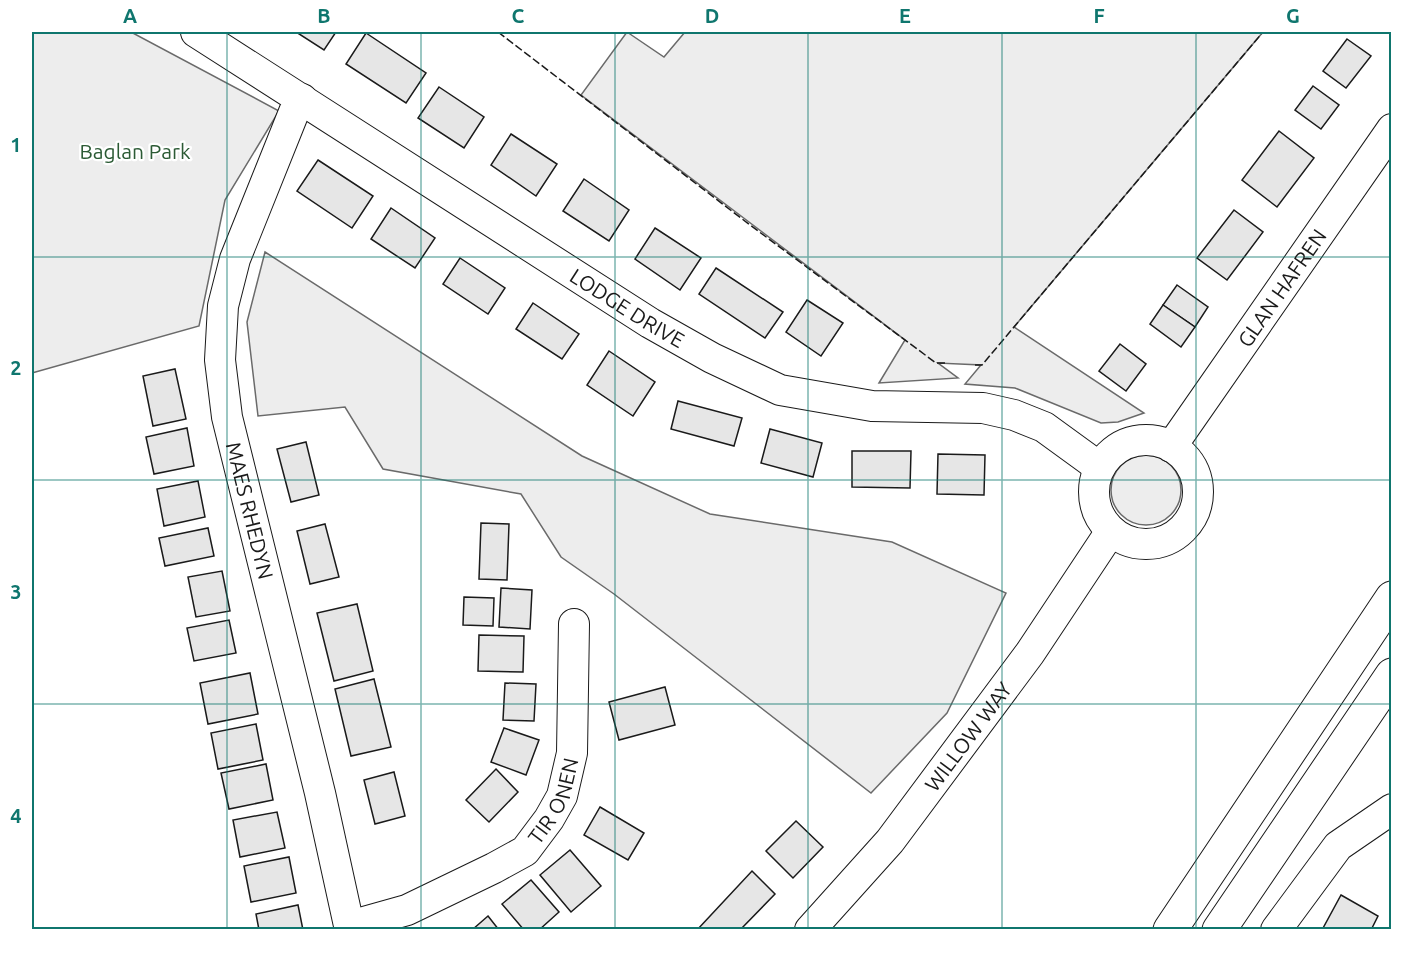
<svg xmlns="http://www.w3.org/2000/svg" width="1423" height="961" viewBox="0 0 1423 961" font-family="Ubuntu,sans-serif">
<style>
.built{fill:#ededed;stroke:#6a6a6a;stroke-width:1.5}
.building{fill:#e6e6e6;stroke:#1a1a1a;stroke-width:1.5}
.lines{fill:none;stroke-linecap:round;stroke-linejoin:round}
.minor-casing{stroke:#1a1a1a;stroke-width:32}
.major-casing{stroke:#1a1a1a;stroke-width:35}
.minor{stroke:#fff;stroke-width:30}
.major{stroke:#fff;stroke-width:33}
.fence{stroke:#1a1a1a;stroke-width:1.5;stroke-dasharray:8 3;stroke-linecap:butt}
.grid{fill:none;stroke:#0f766e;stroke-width:1.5;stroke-opacity:0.55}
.labels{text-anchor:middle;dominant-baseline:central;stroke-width:4.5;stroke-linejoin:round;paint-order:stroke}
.park-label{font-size:21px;fill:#2b5a34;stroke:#fff}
.street-label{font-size:21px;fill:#1a1a1a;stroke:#fff}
.neatline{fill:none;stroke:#0f766e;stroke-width:2}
.grid-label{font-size:20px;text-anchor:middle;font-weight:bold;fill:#0f766e}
</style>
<rect width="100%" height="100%" fill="#fff"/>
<!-- built -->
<g class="built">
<polygon points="32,32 131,32 279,111 225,200 199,326 32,373"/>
<polygon points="627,32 664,57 685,32 1263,32 1014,327 1144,413 1118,422 1101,423 1015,388 965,384 981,365 938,363 958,378 879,383 905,340 581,95"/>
<polygon points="265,252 582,456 710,514 892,542 1006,593 947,713 871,793 614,594 561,557 521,494 383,469 345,407 258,416 247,322"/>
<circle cx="1146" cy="490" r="35"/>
</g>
<!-- building -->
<g class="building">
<polygon points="296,32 336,32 324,50"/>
<polygon points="366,33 426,73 406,103 346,64"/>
<polygon points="1347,39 1371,56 1346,88 1323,71"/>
<polygon points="1313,86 1339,105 1321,129 1295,110"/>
<polygon points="439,87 484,117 464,148 418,118"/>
<polygon points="1279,131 1314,158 1277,207 1242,180"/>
<polygon points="511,134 557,164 536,196 491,165"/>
<polygon points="318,160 373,196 352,228 297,191"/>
<polygon points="584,179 629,210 609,241 563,211"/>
<polygon points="391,208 435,238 415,268 371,239"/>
<polygon points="1234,210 1263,232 1227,280 1197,258"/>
<polygon points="655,228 701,258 680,290 635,259"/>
<polygon points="460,258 505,288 488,314 443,284"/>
<polygon points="716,268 783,312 765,338 699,294"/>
<polygon points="1177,285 1208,307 1195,327 1163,305"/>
<polygon points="807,300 843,323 821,356 786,332"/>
<polygon points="533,303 579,334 562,359 516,329"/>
<polygon points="1163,305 1195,327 1181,347 1150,324"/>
<polygon points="1120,344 1146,364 1126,391 1099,371"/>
<polygon points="609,351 655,382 633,416 587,385"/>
<polygon points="175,369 186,419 153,426 143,376"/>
<polygon points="678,401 742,418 734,446 671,429"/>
<polygon points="187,428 194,466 154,474 146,437"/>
<polygon points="770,429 822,443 813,477 761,463"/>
<polygon points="306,442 319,495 291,502 277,449"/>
<polygon points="852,451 911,451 910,488 852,487"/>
<polygon points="938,454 985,455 984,495 937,494"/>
<polygon points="198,481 205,517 164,526 157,489"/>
<polygon points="481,523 509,524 507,580 479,579"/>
<polygon points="325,524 339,577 310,584 297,531"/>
<polygon points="208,528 214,556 165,566 159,538"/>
<polygon points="222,571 230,611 196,617 188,577"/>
<polygon points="501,588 532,590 530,629 499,627"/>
<polygon points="464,597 494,598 493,626 463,625"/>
<polygon points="357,604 373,671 334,681 317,613"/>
<polygon points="229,620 236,653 194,661 187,628"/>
<polygon points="479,635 524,636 523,672 478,671"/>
<polygon points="250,673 258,714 208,724 200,683"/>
<polygon points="374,679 391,747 351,756 335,689"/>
<polygon points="505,683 536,684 534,721 503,720"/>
<polygon points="665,687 675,725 619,740 609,702"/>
<polygon points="256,724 263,760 218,769 211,733"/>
<polygon points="504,728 539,740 526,775 491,762"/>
<polygon points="266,764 273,800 229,809 221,773"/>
<polygon points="496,769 518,792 489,822 466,800"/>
<polygon points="394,772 405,816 375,824 364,780"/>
<polygon points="600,807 644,833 628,860 584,835"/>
<polygon points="277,812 285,848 240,857 233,820"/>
<polygon points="796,821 823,847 793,878 766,851"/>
<polygon points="570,850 601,886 571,912 540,875"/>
<polygon points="289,857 296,893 251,902 244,866"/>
<polygon points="752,871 775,894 740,930 697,930"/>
<polygon points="531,880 559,912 539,930 524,930 502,904"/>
<polygon points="1341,895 1378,916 1371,930 1322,930"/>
<polygon points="298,905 303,930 259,930 256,914"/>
<polygon points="488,916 499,930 472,930"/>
</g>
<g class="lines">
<!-- minor casing -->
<g class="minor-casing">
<g id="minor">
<path id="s1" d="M196 32 650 323 712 358 780 390 872 406 983 408 1014 415 1044 427 1099 467"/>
<path id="s2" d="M302 99 294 112 235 259 223 306 220 360 227 417 320 793 350 930"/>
<circle cx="1146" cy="492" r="52"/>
<path id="s3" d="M1171 447 1392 129"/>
<path id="s4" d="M350 926 407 910 494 868 525 851 549 819 562 796 572 753 574 624"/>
<path id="s5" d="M810 930 890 841 1030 653 1111 531"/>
<polyline points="1276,930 1338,846 1392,809"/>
</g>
</g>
<!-- major casing -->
<g class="major-casing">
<g id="major">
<polyline points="1170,930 1392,598"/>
<polyline points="1219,930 1392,675"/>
</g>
</g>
<!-- minor -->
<use href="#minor" class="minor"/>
<!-- major -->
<use href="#major" class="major"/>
<!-- fence -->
<g class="fence">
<polyline points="498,32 750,225 936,363 946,363"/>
<polyline points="975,365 982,365 1014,327 1263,32"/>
</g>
</g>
<!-- grid -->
<path class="grid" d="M227 32V930M421 32V930M615 32V930M808 32V930M1002 32V930M1196 32V930M32 257H1392M32 480H1392M32 704H1392"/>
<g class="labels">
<!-- park labels -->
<g class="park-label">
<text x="135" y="151">Baglan Park</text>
</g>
<!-- street labels -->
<g class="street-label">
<text stroke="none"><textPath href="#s3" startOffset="194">GLAN HAFREN</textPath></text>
<text stroke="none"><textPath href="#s1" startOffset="512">LODGE DRIVE</textPath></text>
<text stroke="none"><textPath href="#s2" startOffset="430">MAES RHEDYN</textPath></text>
<text stroke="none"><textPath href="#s5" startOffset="250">WILLOW WAY</textPath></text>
<text stroke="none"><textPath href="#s4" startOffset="250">TIR ONEN</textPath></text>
</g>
</g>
<!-- border -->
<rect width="1423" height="961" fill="none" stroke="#ffffff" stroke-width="66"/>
<rect x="33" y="33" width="1357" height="895" class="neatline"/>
<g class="grid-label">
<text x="130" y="23">A</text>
<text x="324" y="23">B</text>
<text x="518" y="23">C</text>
<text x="712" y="23">D</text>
<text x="905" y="23">E</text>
<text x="1099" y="23">F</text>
<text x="1293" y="23">G</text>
<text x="16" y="152">1</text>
<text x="16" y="375">2</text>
<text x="16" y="599">3</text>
<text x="16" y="823">4</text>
</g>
</svg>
